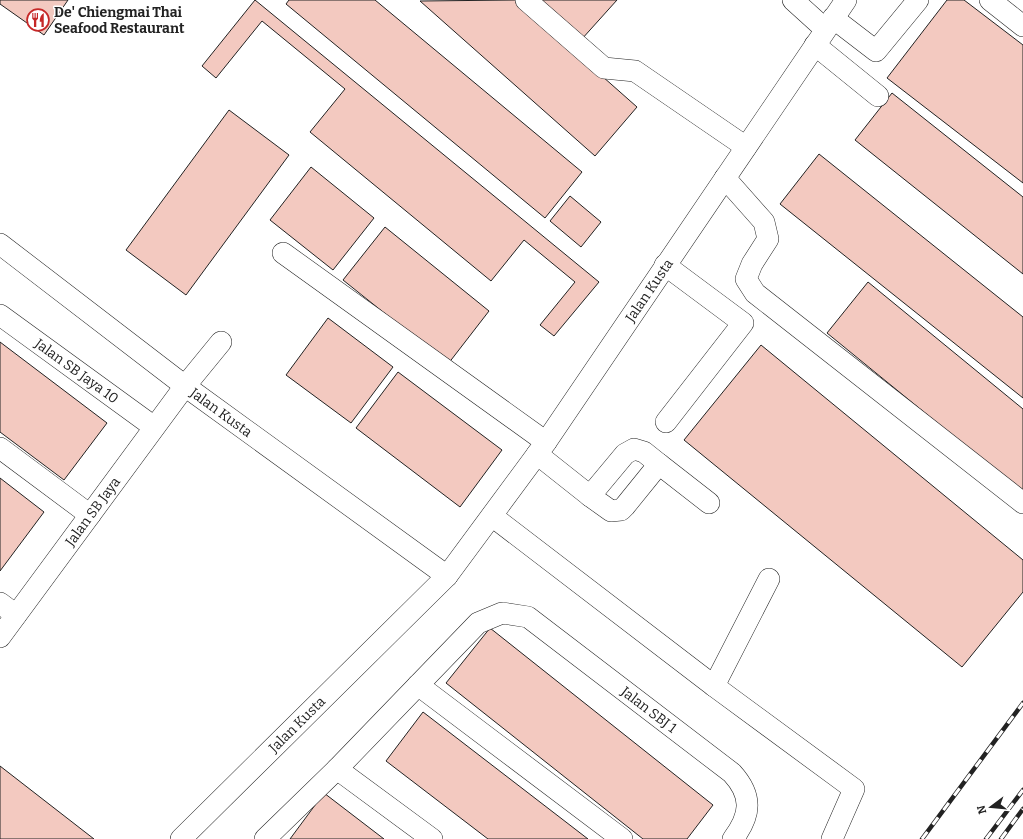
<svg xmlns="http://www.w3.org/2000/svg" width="1023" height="839" viewBox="0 0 1023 839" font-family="Bitter,serif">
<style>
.building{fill:#f3c9c0;stroke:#222}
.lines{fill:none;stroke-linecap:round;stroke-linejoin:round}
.minor-casing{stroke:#222;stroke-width:22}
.minor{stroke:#fff;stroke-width:21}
.rail-casing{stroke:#222;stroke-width:4.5}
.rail{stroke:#fff;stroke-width:3;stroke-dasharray:9;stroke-linecap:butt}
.labels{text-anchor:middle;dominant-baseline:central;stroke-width:3;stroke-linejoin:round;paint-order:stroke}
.poi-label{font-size:14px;font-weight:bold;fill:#222;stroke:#fff;text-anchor:start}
.street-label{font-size:14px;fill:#222;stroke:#fff}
</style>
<rect width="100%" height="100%" fill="#fff"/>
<!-- building -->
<g class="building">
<polygon points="0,0 68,0 44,35 0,4"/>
<polygon points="255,0 599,282 554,336 540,325 575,282 524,240 491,281 310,132 345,89 262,21 216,78 202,66"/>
<polygon points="289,0 375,0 582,172 545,218 286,4"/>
<polygon points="516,0 637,107 595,156 420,1"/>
<polygon points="536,0 617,0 581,40"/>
<polygon points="947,0 964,0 1023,45 1023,183 887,78"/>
<polygon points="892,93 1023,197 1023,274 855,140"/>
<polygon points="229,110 289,155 186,295 126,250"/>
<polygon points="819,154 1023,317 1023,398 780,204"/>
<polygon points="311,167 374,218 333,270 270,220"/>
<polygon points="570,196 601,222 581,247 550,221"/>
<polygon points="385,227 489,311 448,364 343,280"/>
<polygon points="868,282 1023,409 1023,493 827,333"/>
<polygon points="328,318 393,367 351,423 286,375"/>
<polygon points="0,342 107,423 64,480 0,432"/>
<polygon points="761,345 1023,560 1023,592 962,667 684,440"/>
<polygon points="398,372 502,450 460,507 356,428"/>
<polygon points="0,478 44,512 0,571"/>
<polygon points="490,628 713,805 687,839 643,839 446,683"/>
<polygon points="423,712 588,839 488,839 386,761"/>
<polygon points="0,766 94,839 0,839"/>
<polygon points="324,793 384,839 290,839"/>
</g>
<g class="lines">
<!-- minor casing -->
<g class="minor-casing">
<g id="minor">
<polyline points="526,0 604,68 635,71 746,147"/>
<polyline points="793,0 825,29"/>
<polyline points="990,0 1023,26"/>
<polyline points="833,18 876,51 918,0"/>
<polyline points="815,45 878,96"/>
<polyline points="725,178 764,222 768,239 752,264 746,279 755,293 1023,503"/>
<path id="s1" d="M0 244 185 386 447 576"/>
<polyline points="283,253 546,442"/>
<polyline points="665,265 743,323 666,422"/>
<path id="s2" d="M0 315 154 427"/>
<polyline points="0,448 90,515"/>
<polygon points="634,449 644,452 659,464 625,506 621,510 611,511 590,496 625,454"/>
<polyline points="537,454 590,496"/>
<polyline points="659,464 709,503"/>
<polyline points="492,516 714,686 769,579"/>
<polyline points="0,603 16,615"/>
<path id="s3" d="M0 637 185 386 221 342"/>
<polyline points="418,685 622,839"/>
<polyline points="714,686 854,789 832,839"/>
<polyline points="337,769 432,839"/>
<path id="s4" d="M181 839 447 576 546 442 846 0"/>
<path id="s5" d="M265 839 337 769 478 623 502 613 528 617 732 773C753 796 751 815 733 839"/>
</g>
</g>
<!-- minor -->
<use href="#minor" class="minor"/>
<!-- rail casing -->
<g class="rail-casing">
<g id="rail">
<polyline points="922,839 1023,703"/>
<polyline points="986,839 1023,790"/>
<polyline points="1001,839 1023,809"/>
</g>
</g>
<!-- rail -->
<use href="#rail" class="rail"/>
</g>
<!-- icons -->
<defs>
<g id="restaurant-ring" transform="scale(1.15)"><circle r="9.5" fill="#fff" stroke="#c62828" stroke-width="1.5"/><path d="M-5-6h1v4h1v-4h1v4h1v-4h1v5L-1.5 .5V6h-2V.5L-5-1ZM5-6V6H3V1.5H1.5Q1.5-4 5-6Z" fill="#c62828"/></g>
</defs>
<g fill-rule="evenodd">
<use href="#restaurant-ring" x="38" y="20"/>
</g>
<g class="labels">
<!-- poi labels -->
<g class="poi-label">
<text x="54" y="12">De' Chiengmai Thai<tspan x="54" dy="16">Seafood Restaurant</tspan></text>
</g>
<!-- street labels -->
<g class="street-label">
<text stroke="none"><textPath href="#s4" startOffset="724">Jalan Kusta</textPath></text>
<text stroke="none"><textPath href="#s2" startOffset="95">Jalan SB Jaya 10</textPath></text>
<text stroke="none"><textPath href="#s1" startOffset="278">Jalan Kusta</textPath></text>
<text stroke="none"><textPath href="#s3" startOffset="156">Jalan SB Jaya</textPath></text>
<text stroke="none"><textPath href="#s5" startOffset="508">Jalan SBJ 1</textPath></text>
<text stroke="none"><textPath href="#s4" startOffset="163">Jalan Kusta</textPath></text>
</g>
</g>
<!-- north arrow -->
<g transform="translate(991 807) rotate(254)" stroke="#ffffff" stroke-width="3" paint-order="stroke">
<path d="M0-3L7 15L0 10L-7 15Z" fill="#222222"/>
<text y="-6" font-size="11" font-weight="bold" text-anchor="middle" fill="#222222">N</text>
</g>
</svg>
